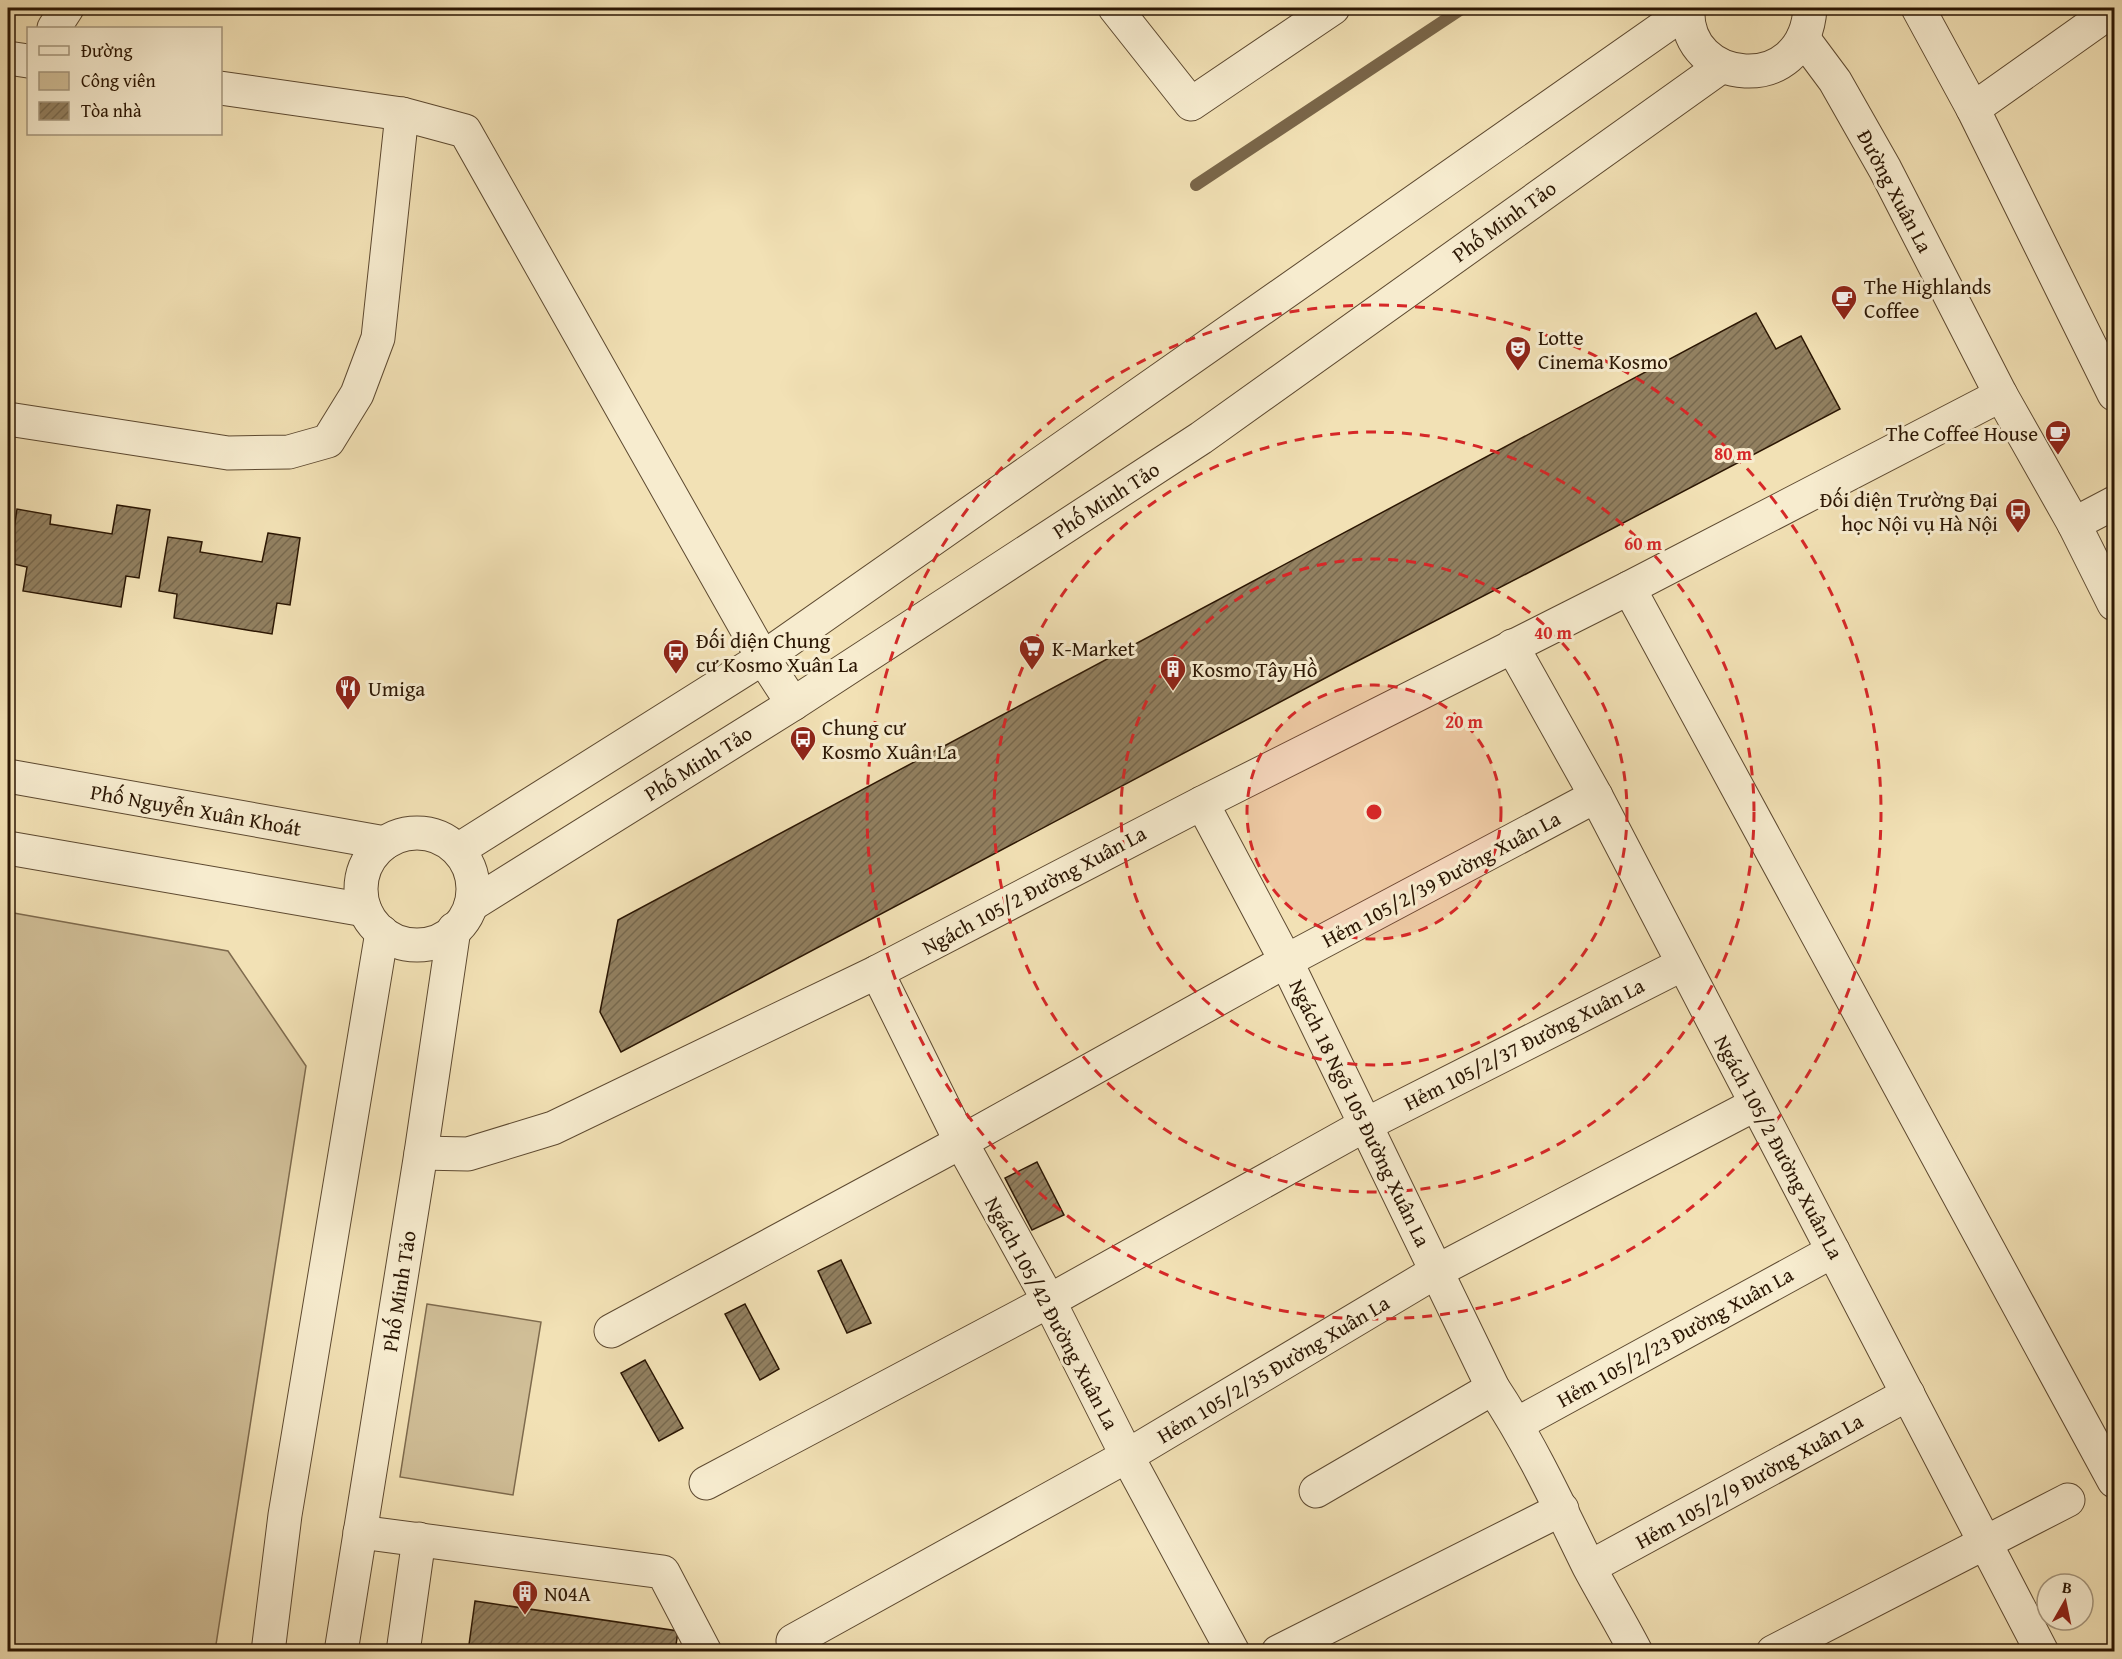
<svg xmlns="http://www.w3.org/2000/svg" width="2122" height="1659" viewBox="0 0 2122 1659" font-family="'Gentium Book Plus',serif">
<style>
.park{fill:#d0be97;stroke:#7e6a4d;stroke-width:1.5}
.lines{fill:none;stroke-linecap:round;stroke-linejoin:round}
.stream{stroke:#7a6649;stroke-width:12}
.building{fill:url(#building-hatch);stroke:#2b1603;stroke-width:1.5}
.minor-casing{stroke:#5d4930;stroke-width:35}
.minor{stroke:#f7eccf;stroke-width:33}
.ring{fill:none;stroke:#d62828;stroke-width:3;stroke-dasharray:10 8}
.labels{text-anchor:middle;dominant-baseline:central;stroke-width:6;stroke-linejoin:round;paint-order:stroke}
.street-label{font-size:21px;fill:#2b1603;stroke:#f7eccf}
.poi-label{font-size:21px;fill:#2b1603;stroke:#f7eccf;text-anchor:start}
.centre{fill:#d62828;stroke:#f7eccf;stroke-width:3}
.ring-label{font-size:18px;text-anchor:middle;font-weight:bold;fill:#d62828;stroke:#f7eccf;stroke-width:6;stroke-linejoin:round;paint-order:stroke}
</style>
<defs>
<pattern id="building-hatch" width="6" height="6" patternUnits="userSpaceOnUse" patternTransform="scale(1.5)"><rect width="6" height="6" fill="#928060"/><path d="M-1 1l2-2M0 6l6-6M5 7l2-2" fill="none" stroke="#77684d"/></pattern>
</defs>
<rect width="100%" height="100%" fill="#f2e1b5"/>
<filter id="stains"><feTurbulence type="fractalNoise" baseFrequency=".00333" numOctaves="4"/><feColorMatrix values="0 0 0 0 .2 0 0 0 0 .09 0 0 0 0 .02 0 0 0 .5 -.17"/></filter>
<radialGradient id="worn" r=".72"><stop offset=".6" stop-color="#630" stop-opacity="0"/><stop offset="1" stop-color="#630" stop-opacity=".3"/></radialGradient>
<!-- park -->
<g class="park">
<polygon points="8,912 228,951 306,1066 215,1651 8,1651"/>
<polygon points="427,1304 541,1322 513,1495 400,1477"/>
</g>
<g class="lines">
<!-- stream -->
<polyline class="stream" points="1196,185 1463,8"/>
</g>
<!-- building -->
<g class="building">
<polygon points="1756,313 1776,349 1801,336 1840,409 1526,574 1346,667 621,1052 600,1012 618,920"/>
<polygon points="117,505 150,510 139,578 126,576 121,607 23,591 27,567 9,563 17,509 51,515 50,524 112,534"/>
<polygon points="268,533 300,538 290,605 277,603 272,634 174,618 177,594 159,591 168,537 202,542 200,552 262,562"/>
<polygon points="1037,1162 1064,1215 1032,1230 1005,1178"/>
<polygon points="841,1260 871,1323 847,1333 818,1271"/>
<polygon points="745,1304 779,1369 760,1380 725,1314"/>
<polygon points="645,1360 683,1428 659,1441 621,1373"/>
<polygon points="475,1601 678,1631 675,1652 468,1652"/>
</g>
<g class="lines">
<!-- minor casing -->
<g class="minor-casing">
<g id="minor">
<polyline points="1115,8 1191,104 1333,8"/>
<path d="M1688 8C1683 86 1805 98 1810 8"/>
<polyline points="1918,8 1973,109 2114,394"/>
<polyline points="54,28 67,8"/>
<polyline points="1803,38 1835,81 1885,169 2001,395 2074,524 2114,604"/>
<polyline points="8,58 28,61"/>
<polyline points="220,88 402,114 465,131 763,658 793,704"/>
<polyline points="1973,109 2114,9"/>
<polyline points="8,419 228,453 289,452 328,441 357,394 378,338 402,114"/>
<polyline points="2074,524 2114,503"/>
<polyline points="1629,588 2114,1481"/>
<polyline points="1512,646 1596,796 2042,1652"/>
<polyline points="8,776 385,843"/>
<path d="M1202 803 1286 961 1493 1388C1531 1445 1559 1506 1589 1567 1604 1595 1621 1623 1636 1652"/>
<circle cx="417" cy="889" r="56"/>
<polyline points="8,848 365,910"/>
<polyline points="458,850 763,658 1688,10"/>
<polyline points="471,905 793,704 1201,438 1722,66"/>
<polyline points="877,972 961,1142 1049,1301 1127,1456 1233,1652"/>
<polyline points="421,1153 468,1154 553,1128 877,972 1202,803 1629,588 2001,395"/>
<polyline points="611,1331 961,1142 1286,961 1596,796"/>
<polyline points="1517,1424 1833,1251"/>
<polyline points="706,1483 1049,1301 1365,1125 1683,964"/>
<polyline points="1316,1491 1493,1388"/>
<polyline points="360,1532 663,1572 705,1652"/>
<polyline points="1590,1567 1908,1394"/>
<polyline points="793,1641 1127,1456 1437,1271 1756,1104"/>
<polyline points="268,1652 285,1515 382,932"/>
<polyline points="341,1652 421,1153 454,929"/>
<polyline points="403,1652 419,1539"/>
<polyline points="1278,1652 1562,1509"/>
<polyline points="1773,1652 2068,1500"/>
</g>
</g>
<!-- minor -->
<use href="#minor" class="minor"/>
</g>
<!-- distance rings -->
<circle cx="1374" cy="812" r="127" fill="#d62828" fill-opacity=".12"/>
<g class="ring">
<circle cx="1374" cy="812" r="127"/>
<circle cx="1374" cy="812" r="253"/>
<circle cx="1374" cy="812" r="380"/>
<circle cx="1374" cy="812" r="507"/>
</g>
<!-- icons -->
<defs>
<g id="cafe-pin" transform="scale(1.35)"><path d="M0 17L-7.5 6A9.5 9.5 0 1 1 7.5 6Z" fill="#8f2418" stroke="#f7eccf"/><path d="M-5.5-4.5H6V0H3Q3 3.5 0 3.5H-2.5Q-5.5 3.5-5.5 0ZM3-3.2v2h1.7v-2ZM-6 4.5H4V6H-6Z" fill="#fff"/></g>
<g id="theatre-pin" transform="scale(1.35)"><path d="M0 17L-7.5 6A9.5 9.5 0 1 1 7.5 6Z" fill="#8f2418" stroke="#f7eccf"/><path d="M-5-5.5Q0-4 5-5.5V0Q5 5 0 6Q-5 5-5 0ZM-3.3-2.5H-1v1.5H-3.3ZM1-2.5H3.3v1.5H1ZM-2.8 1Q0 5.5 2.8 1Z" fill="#fff"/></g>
<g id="bus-pin" transform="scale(1.35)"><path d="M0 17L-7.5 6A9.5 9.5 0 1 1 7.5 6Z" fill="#8f2418" stroke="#f7eccf"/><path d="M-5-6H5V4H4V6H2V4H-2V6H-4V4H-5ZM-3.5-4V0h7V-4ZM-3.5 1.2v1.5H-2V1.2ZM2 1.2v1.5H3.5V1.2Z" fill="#fff"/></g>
<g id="supermarket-pin" transform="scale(1.35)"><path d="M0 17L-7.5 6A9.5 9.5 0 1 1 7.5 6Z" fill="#8f2418" stroke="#f7eccf"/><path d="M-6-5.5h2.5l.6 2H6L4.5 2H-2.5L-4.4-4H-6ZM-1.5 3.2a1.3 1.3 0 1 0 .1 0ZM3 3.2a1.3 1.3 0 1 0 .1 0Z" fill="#fff"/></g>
<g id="building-pin" transform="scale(1.35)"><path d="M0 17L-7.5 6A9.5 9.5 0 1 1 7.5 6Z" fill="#8f2418" stroke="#f7eccf"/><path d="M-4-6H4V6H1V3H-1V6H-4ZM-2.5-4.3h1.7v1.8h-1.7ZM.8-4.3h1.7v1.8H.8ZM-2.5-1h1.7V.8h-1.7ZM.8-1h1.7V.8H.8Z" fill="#fff"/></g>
<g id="restaurant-pin" transform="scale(1.35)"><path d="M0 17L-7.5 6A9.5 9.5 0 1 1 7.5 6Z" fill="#8f2418" stroke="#f7eccf"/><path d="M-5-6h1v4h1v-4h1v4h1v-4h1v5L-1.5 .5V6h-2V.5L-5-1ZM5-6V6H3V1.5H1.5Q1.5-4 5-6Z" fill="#fff"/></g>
</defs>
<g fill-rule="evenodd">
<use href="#cafe-pin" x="1844" y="298"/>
<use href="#theatre-pin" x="1518" y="349"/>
<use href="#cafe-pin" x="2058" y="433"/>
<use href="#bus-pin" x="2018" y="511"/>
<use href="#supermarket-pin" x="1032" y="648"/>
<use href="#bus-pin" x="676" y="652"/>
<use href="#building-pin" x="1173" y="669"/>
<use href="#restaurant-pin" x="348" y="688"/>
<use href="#bus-pin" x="803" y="739"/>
<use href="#building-pin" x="525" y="1593"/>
</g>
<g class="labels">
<!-- street labels -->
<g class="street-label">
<text transform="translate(1895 191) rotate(62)">Đường Xuân La</text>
<text transform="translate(1504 221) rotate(-36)">Phố Minh Tảo</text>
<text transform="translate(1106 500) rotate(-33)">Phố Minh Tảo</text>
<text transform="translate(698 763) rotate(-32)">Phố Minh Tảo</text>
<text transform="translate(196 810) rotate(10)">Phố Nguyễn Xuân Khoát</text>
<text transform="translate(1441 879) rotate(-28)">Hẻm 105/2/39 Đường Xuân La</text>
<text transform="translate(1034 890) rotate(-28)">Ngách 105/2 Đường Xuân La</text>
<text transform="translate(1524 1044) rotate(-27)">Hẻm 105/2/37 Đường Xuân La</text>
<text transform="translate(1360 1113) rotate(64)">Ngách 18 Ngõ 105 Đường Xuân La</text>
<text transform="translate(1779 1147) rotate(62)">Ngách 105/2 Đường Xuân La</text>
<text transform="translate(399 1291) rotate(-81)">Phố Minh Tảo</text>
<text transform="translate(1052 1313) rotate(62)">Ngách 105/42 Đường Xuân La</text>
<text transform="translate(1675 1337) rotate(-29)">Hẻm 105/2/23 Đường Xuân La</text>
<text transform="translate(1273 1369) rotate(-31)">Hẻm 105/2/35 Đường Xuân La</text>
<text transform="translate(1749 1481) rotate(-29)">Hẻm 105/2/9 Đường Xuân La</text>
</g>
<!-- poi labels -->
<g class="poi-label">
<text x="1864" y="286">The Highlands<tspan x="1864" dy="24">Coffee</tspan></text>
<text x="1538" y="337">Lotte<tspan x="1538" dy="24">Cinema Kosmo</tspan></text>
<text x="2038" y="433" text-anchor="end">The Coffee House</text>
<text x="1998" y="499" text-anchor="end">Đối diện Trường Đại<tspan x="1998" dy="24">học Nội vụ Hà Nội</tspan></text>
<text x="696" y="640">Đối diện Chung<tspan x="696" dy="24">cư Kosmo Xuân La</tspan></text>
<text x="1052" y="648">K-Market</text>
<text x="1192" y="669">Kosmo Tây Hồ</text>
<text x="368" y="688">Umiga</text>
<text x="822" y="727">Chung cư<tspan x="822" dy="24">Kosmo Xuân La</tspan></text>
<text x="544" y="1593">N04A</text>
</g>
</g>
<circle cx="1374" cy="812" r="9" class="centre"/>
<g class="ring-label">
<text x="1733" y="460">80 m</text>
<text x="1643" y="550">60 m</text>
<text x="1553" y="639">40 m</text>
<text x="1464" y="728">20 m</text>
</g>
<!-- margin -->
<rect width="2122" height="1659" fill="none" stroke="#f2e1b5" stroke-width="30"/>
<rect x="9" y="9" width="2104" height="1641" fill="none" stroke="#2b1603" stroke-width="3"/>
<rect x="15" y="15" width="2092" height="1629" fill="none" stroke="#2b1603" stroke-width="1.5"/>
<!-- legend -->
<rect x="27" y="27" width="195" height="108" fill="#f7eccf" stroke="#a5967d" stroke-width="1.5"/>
<rect x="39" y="46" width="30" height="9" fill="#f7eccf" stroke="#a5967d" stroke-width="1.5"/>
<text x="81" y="57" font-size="18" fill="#2b1603">Đường</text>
<rect x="39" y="72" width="30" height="18" fill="#d0be97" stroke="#a5967d" stroke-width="1.5"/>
<text x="81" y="87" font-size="18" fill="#2b1603">Công viên</text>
<rect x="39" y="102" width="30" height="18" fill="url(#building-hatch)" stroke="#a5967d" stroke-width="1.5"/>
<text x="81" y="117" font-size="18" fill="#2b1603">Tòa nhà</text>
<!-- north arrow -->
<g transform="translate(2065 1602) rotate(9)"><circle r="28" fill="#f7eccf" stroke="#a5967d" stroke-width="1.5"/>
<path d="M0-4.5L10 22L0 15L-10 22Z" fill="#8f2418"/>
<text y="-9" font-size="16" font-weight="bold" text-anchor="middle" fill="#2b1603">B</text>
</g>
<rect width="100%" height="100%" filter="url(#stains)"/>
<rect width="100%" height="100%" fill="url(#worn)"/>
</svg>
